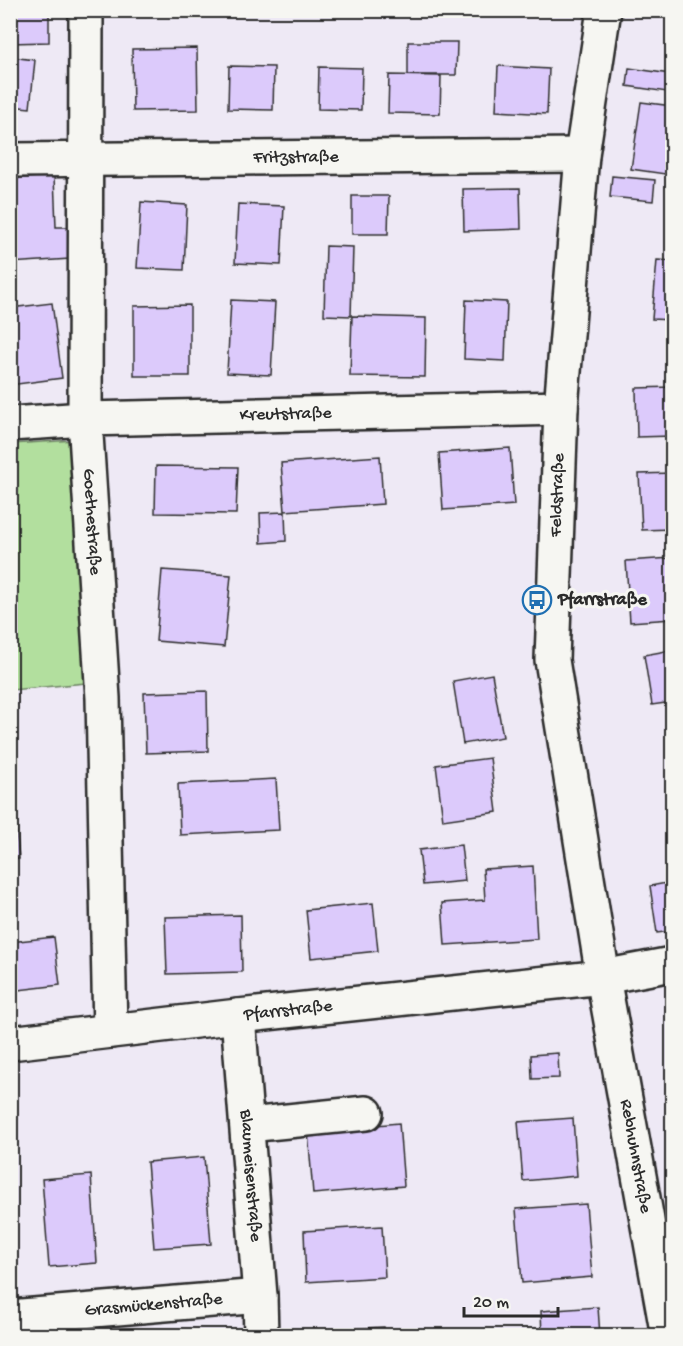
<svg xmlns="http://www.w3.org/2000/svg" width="683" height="1346" viewBox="0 0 683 1346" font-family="'Gochi Hand',sans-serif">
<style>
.green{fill:#b2df9e;stroke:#6e8564;stroke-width:1.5}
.building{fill:#dccafb;stroke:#2b2b2b;stroke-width:1.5}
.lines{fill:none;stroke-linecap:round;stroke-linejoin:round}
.minor-casing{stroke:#2b2b2b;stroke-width:38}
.minor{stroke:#f6f6f2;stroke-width:33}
.labels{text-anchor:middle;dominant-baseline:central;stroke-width:6;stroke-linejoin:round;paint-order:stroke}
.street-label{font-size:18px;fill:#2b2b2b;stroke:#f6f6f2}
.poi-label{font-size:18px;font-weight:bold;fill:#2b2b2b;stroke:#f6f6f2;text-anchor:start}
</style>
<rect width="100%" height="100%" fill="#eee9f5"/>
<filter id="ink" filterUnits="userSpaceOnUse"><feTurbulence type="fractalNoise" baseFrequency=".0167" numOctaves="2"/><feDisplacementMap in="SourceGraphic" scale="12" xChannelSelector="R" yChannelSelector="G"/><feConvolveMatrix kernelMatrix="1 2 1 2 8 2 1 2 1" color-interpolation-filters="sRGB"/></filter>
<g filter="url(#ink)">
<!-- green -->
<polygon class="green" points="75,440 86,683 11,690 11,444"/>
<!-- building -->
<g class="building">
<rect x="389" y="10" width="30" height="6"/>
<polygon points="49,12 49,42 10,43 10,13"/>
<polygon points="408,42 457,42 456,75 408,75"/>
<polygon points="197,48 198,110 133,111 132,49"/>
<polygon points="10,57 35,60 30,108 10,106"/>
<polygon points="229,66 274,67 273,110 228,109"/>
<polygon points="498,66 549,69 547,114 496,111"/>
<polygon points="319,67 362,68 361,110 318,109"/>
<polygon points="629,68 670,74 667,92 627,86"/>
<polygon points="389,75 441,76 440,114 388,113"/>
<polygon points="641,102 672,106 672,175 631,169"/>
<polygon points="54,176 56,227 68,227 70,259 10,263 10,179"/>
<polygon points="612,176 655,180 653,201 610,197"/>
<polygon points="520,188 521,229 464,231 463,189"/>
<polygon points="352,196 389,196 388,234 352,234"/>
<polygon points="141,202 187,205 184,270 137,268"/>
<polygon points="238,204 284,206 281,265 235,263"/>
<polygon points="326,246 353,247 351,316 324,315"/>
<polygon points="657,260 672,261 672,320 652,319"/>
<polygon points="231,300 275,302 271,375 227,373"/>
<polygon points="466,300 507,302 505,361 464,359"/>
<polygon points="52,303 62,378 10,385 10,308"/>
<polygon points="190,305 190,376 134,376 134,306"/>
<polygon points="352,316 426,318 425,377 350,376"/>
<polygon points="672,387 672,436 637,437 636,388"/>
<polygon points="510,448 514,505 443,510 439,453"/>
<polygon points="380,456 383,504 285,511 281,463"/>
<polygon points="156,466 238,467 236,514 155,513"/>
<polygon points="672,473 672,529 642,530 639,474"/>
<polygon points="285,512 286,541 261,543 260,513"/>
<polygon points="672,558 672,619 630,622 626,561"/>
<polygon points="162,570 231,575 224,647 156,641"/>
<polygon points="672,650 672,702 652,705 644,655"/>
<polygon points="492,674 503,737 463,744 453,681"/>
<polygon points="207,691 208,751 146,753 144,693"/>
<polygon points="490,758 497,812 443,820 436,765"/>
<polygon points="276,779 279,830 180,835 178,784"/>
<polygon points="10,799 14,799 19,859 10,859"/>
<polygon points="461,845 465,881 423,885 419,850"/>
<polygon points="533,866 537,939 445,945 442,903 485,900 483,869"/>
<polygon points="672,882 672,931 657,933 650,886"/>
<polygon points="373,903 378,951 311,958 306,910"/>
<polygon points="241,915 242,972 167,974 165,917"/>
<polygon points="54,937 60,985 10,991 10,942"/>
<polygon points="558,1053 559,1078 532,1079 531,1055"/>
<polygon points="573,1118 577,1176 523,1181 518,1122"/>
<polygon points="399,1123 404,1186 313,1194 308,1131"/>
<polygon points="204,1157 211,1244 154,1248 147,1162"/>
<polygon points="91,1175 97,1263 49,1267 42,1179"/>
<polygon points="586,1204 592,1277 522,1283 516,1209"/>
<polygon points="382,1226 385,1277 306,1282 304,1231"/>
<polygon points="598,1307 600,1336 542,1336 541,1311"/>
<polygon points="384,1327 385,1336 310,1336 309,1331"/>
</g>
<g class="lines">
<!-- minor casing -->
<g class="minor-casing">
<g id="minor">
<path id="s1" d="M86 10 85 419 103 698 110 1031"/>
<path id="s2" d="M604 10 582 155 561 408 552 660 603 977 668 1336"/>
<path id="s3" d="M10 160 582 155"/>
<path id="s4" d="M10 424 85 419 561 408"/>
<path id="s5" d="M238 1016 260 1296 261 1336"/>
<path id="s6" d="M10 1043 238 1016 603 977 672 964"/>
<polyline points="248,1125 366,1113"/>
<path id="s7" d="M10 1317 260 1296"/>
</g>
</g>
<!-- minor -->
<use href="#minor" class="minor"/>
</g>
</g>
<!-- icons -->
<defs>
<g id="bus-ring" transform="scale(1.5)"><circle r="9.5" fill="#f6f6f2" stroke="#1f6fb2" stroke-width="1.5"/><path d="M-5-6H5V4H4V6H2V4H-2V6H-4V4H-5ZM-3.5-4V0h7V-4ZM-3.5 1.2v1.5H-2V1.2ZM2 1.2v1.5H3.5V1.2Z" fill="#1f6fb2"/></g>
</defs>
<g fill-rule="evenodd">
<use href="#bus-ring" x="537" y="600"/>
</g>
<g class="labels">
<!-- street labels -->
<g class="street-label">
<text stroke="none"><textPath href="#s3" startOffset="286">Fritzstraße</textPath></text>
<text stroke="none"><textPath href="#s4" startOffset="276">Kreutstraße</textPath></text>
<text transform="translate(558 495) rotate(-88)">Feldstraße</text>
<text stroke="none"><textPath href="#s1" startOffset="512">Goethestraße</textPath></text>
<text stroke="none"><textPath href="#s6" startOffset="280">Pfarrstraße</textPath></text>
<text stroke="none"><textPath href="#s2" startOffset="1156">Rebhuhnstraße</textPath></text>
<text stroke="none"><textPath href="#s5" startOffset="160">Blaumeisenstraße</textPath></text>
<text stroke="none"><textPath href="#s7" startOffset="144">Grasmückenstraße</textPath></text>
</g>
<!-- poi labels -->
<g class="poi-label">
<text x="558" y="600">Pfarrstraße</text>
</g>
</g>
<!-- margin -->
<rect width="683" height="1346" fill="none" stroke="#f6f6f2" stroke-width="36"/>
<rect x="18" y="18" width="647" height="1310" fill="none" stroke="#2b2b2b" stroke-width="2" filter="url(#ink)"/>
<!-- scale -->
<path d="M464 1307v9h94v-9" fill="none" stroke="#2b2b2b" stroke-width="3"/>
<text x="473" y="1307" font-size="18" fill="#2b2b2b" stroke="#f6f6f2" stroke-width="4.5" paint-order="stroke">20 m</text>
</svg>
